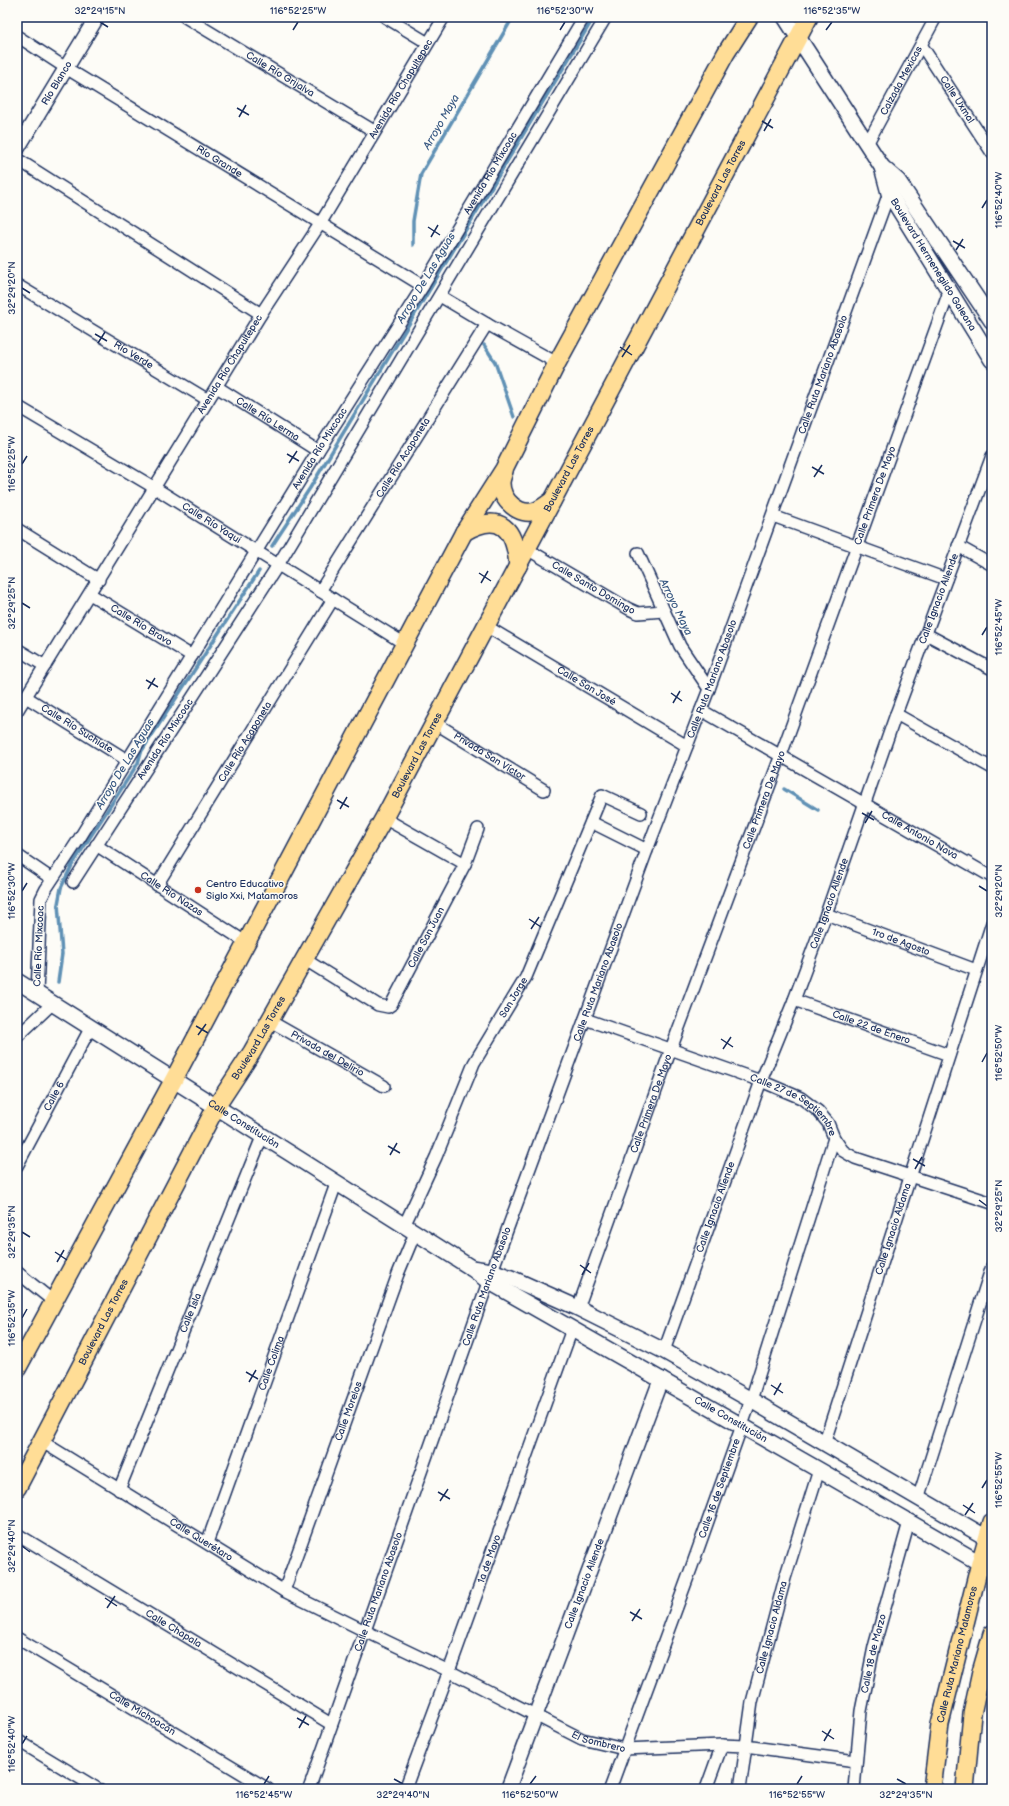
<svg xmlns="http://www.w3.org/2000/svg" width="1009" height="1806" viewBox="0 0 1009 1806" font-family="'Balsamiq Sans',sans-serif">
<style>
.lines{fill:none;stroke-linecap:round;stroke-linejoin:round}
.stream{stroke:#6091b5;stroke-width:3.5}
.minor-casing{stroke:#1b2f5e;stroke-width:14}
.tertiary-casing{stroke:#1b2f5e;stroke-width:17}
.secondary-casing{stroke:#1b2f5e;stroke-width:18}
.primary-casing{stroke:#1b2f5e;stroke-width:20}
.minor{stroke:#fdfcf7;stroke-width:11}
.tertiary{stroke:#fdfcf7;stroke-width:14}
.secondary{stroke:#fdfcf7;stroke-width:15}
.primary{stroke:#ffdd96;stroke-width:17}
.ticks{fill:none;stroke:#1b2f5e;stroke-width:1.5}
.poi-dot{fill:#c8321e;stroke:#fdfcf7;stroke-width:1.5}
.labels{text-anchor:middle;dominant-baseline:central;stroke-width:3;stroke-linejoin:round;paint-order:stroke}
.street-label{font-size:10px;fill:#1b2f5e;stroke:#fdfcf7}
.poi-label{font-size:10px;fill:#1b2f5e;stroke:#fdfcf7;text-anchor:start}
.water-label{font-size:11px;font-style:italic;fill:#385882;stroke:#fdfcf7}
.neatline{fill:none;stroke:#1b2f5e;stroke-width:1.5}
.ticks-label{font-size:10px;text-anchor:middle;fill:#1b2f5e}
</style>
<rect width="100%" height="100%" fill="#fdfcf7"/>
<filter id="ink" filterUnits="userSpaceOnUse"><feTurbulence type="fractalNoise" baseFrequency=".025" numOctaves="2"/><feDisplacementMap in="SourceGraphic" scale="8" xChannelSelector="R" yChannelSelector="G"/><feConvolveMatrix kernelMatrix="1 2 1 2 8 2 1 2 1" color-interpolation-filters="sRGB"/></filter>
<g filter="url(#ink)">
<g class="lines">
<!-- stream -->
<g class="stream">
<polyline points="413,245 413,221 421,174 513,17"/>
<polyline points="484,345 495,362 514,417"/>
<polyline points="272,546 310,488 594,17"/>
<polyline points="784,789 818,810"/>
<polyline points="58,982 62,954 58,904 61,888 72,865 138,763 141,752 259,571"/>
<polyline points="17,1003 17,1002"/>
</g>
<!-- minor casing -->
<g class="minor-casing">
<g id="minor">
<path id="s1" d="M185 17 374 131"/>
<polyline points="385,17 428,43"/>
<path id="s2" d="M17 36 66 68 423 286"/>
<path id="s3" d="M922 46 992 153"/>
<path id="s4" d="M867 144 936 17"/>
<polyline points="17,159 261,314"/>
<path id="s5" d="M17 285 208 400"/>
<polyline points="440,296 487,324 557,363"/>
<path id="s6" d="M217 387 318 451"/>
<path id="s7" d="M17 406 155 488 405 644"/>
<polyline points="773,516 946,579"/>
<polyline points="17,529 99,580"/>
<polyline points="958,546 992,565"/>
<path id="s8" d="M527 549 629 609 638 613 664 611"/>
<polyline points="638,553 680,646 709,689"/>
<path id="s9" d="M320 591 487 324"/>
<path id="s10" d="M90 594 192 656"/>
<path id="s11" d="M486 626 687 746"/>
<polyline points="926,634 992,669"/>
<polyline points="17,649 45,666"/>
<path id="s12" d="M26 697 127 760"/>
<path id="s13" d="M701 710 992 877"/>
<path id="s14" d="M17 711 261 314 320 224 444 17"/>
<polyline points="896,714 992,768"/>
<path id="s15" d="M435 723 544 790"/>
<polyline points="384,818 465,864"/>
<polyline points="591,822 647,850"/>
<path id="s16" d="M96 845 247 943"/>
<polyline points="17,855 52,879"/>
<path id="s17" d="M73 882 278 565 606 17"/>
<path id="s18" d="M157 885 333 599"/>
<path id="s19" d="M826 914 976 970"/>
<path id="s20" d="M304 959 378 1005 388 1007 391 1005 465 864 478 829"/>
<path id="s21" d="M37 993 41 899 46 889 79 839 318 451 423 286 584 17"/>
<path id="s22" d="M794 1000 949 1055"/>
<path id="s23" d="M585 1019 761 1081 801 1098 818 1111 828 1123 834 1138 843 1151 855 1158 992 1203"/>
<path id="s24" d="M270 1021 384 1086"/>
<polyline points="17,1037 53,1003"/>
<path id="s25" d="M17 1166 91 1027"/>
<path id="s26" d="M404 1226 436 1157 474 1063 526 977 602 795 641 813"/>
<polyline points="17,1272 53,1301"/>
<path id="s27" d="M578 1308 671 1049 781 755 949 292"/>
<path id="s28" d="M664 1351 761 1081 794 1000 826 914 896 714 992 456"/>
<path id="s29" d="M41 1441 284 1591 365 1631 449 1671 582 1739 624 1749 722 1745 745 1746 856 1761"/>
<path id="s30" d="M824 1444 992 923"/>
<path id="s31" d="M119 1490 262 1137"/>
<polyline points="918,1499 992,1266"/>
<path id="s32" d="M17 1534 331 1724"/>
<path id="s33" d="M207 1543 336 1184"/>
<path id="s34" d="M284 1591 398 1274 415 1233"/>
<path id="s35" d="M17 1638 268 1789"/>
<polyline points="17,1740 98,1789"/>
<path id="s36" d="M309 1789 492 1271 647 850 709 689 889 193 892 189"/>
<path id="s37" d="M405 1789 449 1671 572 1329"/>
<path id="s38" d="M610 1789 692 1566 751 1400 834 1138"/>
<polyline points="706,1789 722,1745"/>
<path id="s39" d="M740 1789 752 1702 785 1578 819 1470"/>
<path id="s40" d="M854 1789 861 1711 874 1647 909 1522"/>
</g>
</g>
<!-- tertiary casing -->
<g class="tertiary-casing">
<g id="tertiary">
<path id="s41" d="M17 149 97 17"/>
<path id="s42" d="M508 1789 661 1379"/>
</g>
</g>
<!-- secondary casing -->
<g class="secondary-casing">
<g id="secondary">
<polyline points="785,17 882,167 898,181 992,321"/>
<path id="s43" d="M882 167 889 193 992 360"/>
<path id="s44" d="M17 981 470 1267 488 1281 819 1470 992 1570"/>
<polyline points="471,1268 492,1271 511,1278 578,1308 664,1351 751,1400 992,1541"/>
</g>
</g>
<!-- primary casing -->
<g class="primary-casing">
<g id="primary">
<path d="M504 471C503 475 501 479 501 483 501 500 519 517 536 511 542 508 547 504 552 501"/>
<path d="M464 532C501 511 515 529 518 566"/>
<polyline points="17,1369 174,1079 464,532 504,469 557,363 726,53 749,17"/>
<path id="s45" d="M17 1488 216 1107 252 1052 384 818 809 17"/>
<path id="s46" d="M932 1789 940 1724 980 1563 992 1522"/>
<polyline points="965,1789 972,1714 981,1672 992,1634"/>
</g>
</g>
<!-- minor -->
<use href="#minor" class="minor"/>
<!-- tertiary -->
<use href="#tertiary" class="tertiary"/>
<!-- secondary -->
<use href="#secondary" class="secondary"/>
<!-- primary -->
<use href="#primary" class="primary"/>
</g>
</g>
<!-- ticks -->
<path class="ticks" d="M100 22 108 27M293 30 298 22M560 30 565 22M826 30 832 22M237 108 249 115M239 117 246 105M762 121 773 128M764 131 771 119M982 208 987 200M428 227 440 235M431 237 438 225M953 241 965 248M956 250 963 239M22 288 30 293M95 334 107 341M98 343 105 332M620 347 632 355M622 357 630 345M287 454 299 461M289 463 297 451M22 464 27 456M812 467 824 474M814 477 822 465M479 573 491 581M481 583 488 571M22 603 30 608M982 635 987 627M146 680 158 687M148 689 155 678M671 693 682 701M673 703 680 691M337 800 349 807M340 809 347 797M862 813 874 820M865 823 872 811M979 886 987 891M22 891 27 883M529 919 541 927M531 929 539 917M196 1026 208 1033M198 1035 206 1024M721 1039 733 1047M723 1049 731 1037M982 1062 987 1053M388 1146 400 1153M390 1155 397 1143M913 1159 925 1166M915 1169 922 1157M979 1200 987 1206M22 1232 30 1237M55 1252 67 1260M57 1262 64 1250M580 1265 591 1273M582 1275 589 1263M22 1318 27 1309M246 1372 258 1379M249 1382 256 1370M771 1385 783 1393M774 1395 781 1383M982 1488 987 1480M438 1492 450 1499M440 1501 448 1489M963 1505 975 1513M965 1515 973 1503M22 1546 30 1552M105 1598 117 1606M107 1608 115 1596M630 1612 642 1619M632 1621 640 1609M297 1718 309 1725M299 1728 306 1716M822 1731 834 1739M824 1741 831 1729M22 1744 27 1736M394 1779 403 1784M897 1779 906 1784M264 1784 269 1776M530 1784 536 1776M797 1784 802 1776"/>
<!-- markers -->
<circle class="poi-dot" cx="198" cy="890" r="4"/>
<g class="labels">
<!-- street labels -->
<g class="street-label">
<text stroke="none"><textPath href="#s1" startOffset="111">Calle Río Grijalva</textPath></text>
<text stroke="none"><textPath href="#s4" startOffset="72">Calzada Mexicas</textPath></text>
<text stroke="none"><textPath href="#s41" startOffset="77">Río Blanco</textPath></text>
<text stroke="none"><textPath href="#s14" startOffset="731">Avenida Río Chapultepec</textPath></text>
<text stroke="none"><textPath href="#s3" startOffset="64">Calle Uxmal</textPath></text>
<text stroke="none"><textPath href="#s2" startOffset="238">Río Grande</textPath></text>
<text stroke="none"><textPath href="#s21" startOffset="948">Avenida Río Mixcoac</textPath></text>
<text stroke="none"><textPath href="#s45" startOffset="1483">Boulevard Las Torres</textPath></text>
<text stroke="none"><textPath href="#s43" startOffset="111">Boulevard Hermenegildo Galeana</textPath></text>
<text stroke="none"><textPath href="#s5" startOffset="136">Río Verde</textPath></text>
<text stroke="none"><textPath href="#s14" startOffset="407">Avenida Río Chapultepec</textPath></text>
<text stroke="none"><textPath href="#s36" startOffset="1505">Calle Ruta Mariano Abasolo</textPath></text>
<text stroke="none"><textPath href="#s6" startOffset="60">Calle Río Lerma</textPath></text>
<text stroke="none"><textPath href="#s21" startOffset="624">Avenida Río Mixcoac</textPath></text>
<text stroke="none"><textPath href="#s9" startOffset="157">Calle Río Acaponeta</textPath></text>
<text stroke="none"><textPath href="#s45" startOffset="1159">Boulevard Las Torres</textPath></text>
<text stroke="none"><textPath href="#s27" startOffset="865">Calle Primera De Mayo</textPath></text>
<text stroke="none"><textPath href="#s7" startOffset="227">Calle Río Yaqui</textPath></text>
<text stroke="none"><textPath href="#s8" startOffset="77">Calle Santo Domingo</textPath></text>
<text stroke="none"><textPath href="#s28" startOffset="801">Calle Ignacio Allende</textPath></text>
<text stroke="none"><textPath href="#s10" startOffset="60">Calle Río Bravo</textPath></text>
<text stroke="none"><textPath href="#s36" startOffset="1181">Calle Ruta Mariano Abasolo</textPath></text>
<text stroke="none"><textPath href="#s11" startOffset="117">Calle San José</textPath></text>
<text stroke="none"><textPath href="#s12" startOffset="60">Calle Río Suchiate</textPath></text>
<text stroke="none"><textPath href="#s17" startOffset="170">Avenida Río Mixcoac</textPath></text>
<text stroke="none"><textPath href="#s18" startOffset="168">Calle Río Acaponeta</textPath></text>
<text stroke="none"><textPath href="#s45" startOffset="835">Boulevard Las Torres</textPath></text>
<text stroke="none"><textPath href="#s15" startOffset="64">Privada San Víctor</textPath></text>
<text stroke="none"><textPath href="#s27" startOffset="541">Calle Primera De Mayo</textPath></text>
<text stroke="none"><textPath href="#s13" startOffset="252">Calle Antonio Nava</textPath></text>
<text stroke="none"><textPath href="#s16" startOffset="90">Calle Río Nazas</textPath></text>
<text stroke="none"><textPath href="#s28" startOffset="477">Calle Ignacio Allende</textPath></text>
<text stroke="none"><textPath href="#s20" startOffset="177">Calle San Juan</textPath></text>
<text stroke="none"><textPath href="#s19" startOffset="80">1ro de Agosto</textPath></text>
<text stroke="none"><textPath href="#s21" startOffset="47">Calle Río Mixcoac</textPath></text>
<text stroke="none"><textPath href="#s36" startOffset="857">Calle Ruta Mariano Abasolo</textPath></text>
<text stroke="none"><textPath href="#s26" startOffset="254">San Jorge</textPath></text>
<text stroke="none"><textPath href="#s22" startOffset="82">Calle 22 de Enero</textPath></text>
<text stroke="none"><textPath href="#s45" startOffset="511">Boulevard Las Torres</textPath></text>
<text stroke="none"><textPath href="#s24" startOffset="66">Privada del Delirio</textPath></text>
<text stroke="none"><textPath href="#s25" startOffset="79">Calle 6</textPath></text>
<text stroke="none"><textPath href="#s27" startOffset="217">Calle Primera De Mayo</textPath></text>
<text stroke="none"><textPath href="#s23" startOffset="228">Calle 27 de Septiembre</textPath></text>
<text stroke="none"><textPath href="#s44" startOffset="268">Calle Constitución</textPath></text>
<text stroke="none"><textPath href="#s28" startOffset="153">Calle Ignacio Allende</textPath></text>
<text stroke="none"><textPath href="#s30" startOffset="226">Calle Ignacio Aldama</textPath></text>
<text stroke="none"><textPath href="#s36" startOffset="533">Calle Ruta Mariano Abasolo</textPath></text>
<text stroke="none"><textPath href="#s31" startOffset="191">Calle Isla</textPath></text>
<text stroke="none"><textPath href="#s45" startOffset="187">Boulevard Las Torres</textPath></text>
<text stroke="none"><textPath href="#s33" startOffset="191">Calle Colima</textPath></text>
<text stroke="none"><textPath href="#s34" startOffset="191">Calle Morelos</textPath></text>
<text stroke="none"><textPath href="#s44" startOffset="838">Calle Constitución</textPath></text>
<text stroke="none"><textPath href="#s38" startOffset="320">Calle 16 de Septiembre</textPath></text>
<text stroke="none"><textPath href="#s29" startOffset="188">Calle Querétaro</textPath></text>
<text stroke="none"><textPath href="#s37" startOffset="245">1a de Mayo</textPath></text>
<text stroke="none"><textPath href="#s42" startOffset="219">Calle Ignacio Allende</textPath></text>
<text stroke="none"><textPath href="#s36" startOffset="209">Calle Ruta Mariano Abasolo</textPath></text>
<text stroke="none"><textPath href="#s39" startOffset="165">Calle Ignacio Aldama</textPath></text>
<text stroke="none"><textPath href="#s32" startOffset="183">Calle Chapala</textPath></text>
<text stroke="none"><textPath href="#s40" startOffset="137">Calle 18 de Marzo</textPath></text>
<text stroke="none"><textPath href="#s46" startOffset="137">Calle Ruta Mariano Matamoros</textPath></text>
<text stroke="none"><textPath href="#s35" startOffset="146">Calle Michoacán</textPath></text>
<text stroke="none"><textPath href="#s29" startOffset="635">El Sombrero</textPath></text>
</g>
<!-- poi labels -->
<g class="poi-label">
<text x="206" y="884">Centro Educativo<tspan x="206" dy="12">Siglo Xxi, Matamoros</tspan></text>
</g>
<!-- water labels -->
<g class="water-label">
<text transform="translate(441 122) rotate(-60)">Arroyo Maya</text>
<text transform="translate(426 278) rotate(-59)">Arroyo De Las Aguas</text>
<text transform="translate(676 607) rotate(64)">Arroyo Maya</text>
<text transform="translate(125 764) rotate(-59)">Arroyo De Las Aguas</text>
</g>
</g>
<!-- margin -->
<rect width="1009" height="1806" fill="none" stroke="#fdfcf7" stroke-width="44"/>
<rect x="22" y="22" width="965" height="1762" class="neatline"/>
<g class="ticks-label">
<text x="100" y="14">32°29'15"N</text>
<text x="298" y="14">116°52'25"W</text>
<text x="565" y="14">116°52'30"W</text>
<text x="832" y="14">116°52'35"W</text>
<text transform="translate(998 200) rotate(-90)" y="4">116°52'40"W</text>
<text transform="translate(11 288) rotate(-90)" y="4">32°29'20"N</text>
<text transform="translate(11 464) rotate(-90)" y="4">116°52'25"W</text>
<text transform="translate(11 603) rotate(-90)" y="4">32°29'25"N</text>
<text transform="translate(998 627) rotate(-90)" y="4">116°52'45"W</text>
<text transform="translate(998 891) rotate(-90)" y="4">32°29'20"N</text>
<text transform="translate(11 891) rotate(-90)" y="4">116°52'30"W</text>
<text transform="translate(998 1053) rotate(-90)" y="4">116°52'50"W</text>
<text transform="translate(998 1206) rotate(-90)" y="4">32°29'25"N</text>
<text transform="translate(11 1232) rotate(-90)" y="4">32°29'35"N</text>
<text transform="translate(11 1318) rotate(-90)" y="4">116°52'35"W</text>
<text transform="translate(998 1480) rotate(-90)" y="4">116°52'55"W</text>
<text transform="translate(11 1546) rotate(-90)" y="4">32°29'40"N</text>
<text transform="translate(11 1744) rotate(-90)" y="4">116°52'40"W</text>
<text x="264" y="1798">116°52'45"W</text>
<text x="403" y="1798">32°29'40"N</text>
<text x="530" y="1798">116°52'50"W</text>
<text x="797" y="1798">116°52'55"W</text>
<text x="906" y="1798">32°29'35"N</text>
</g>
</svg>
